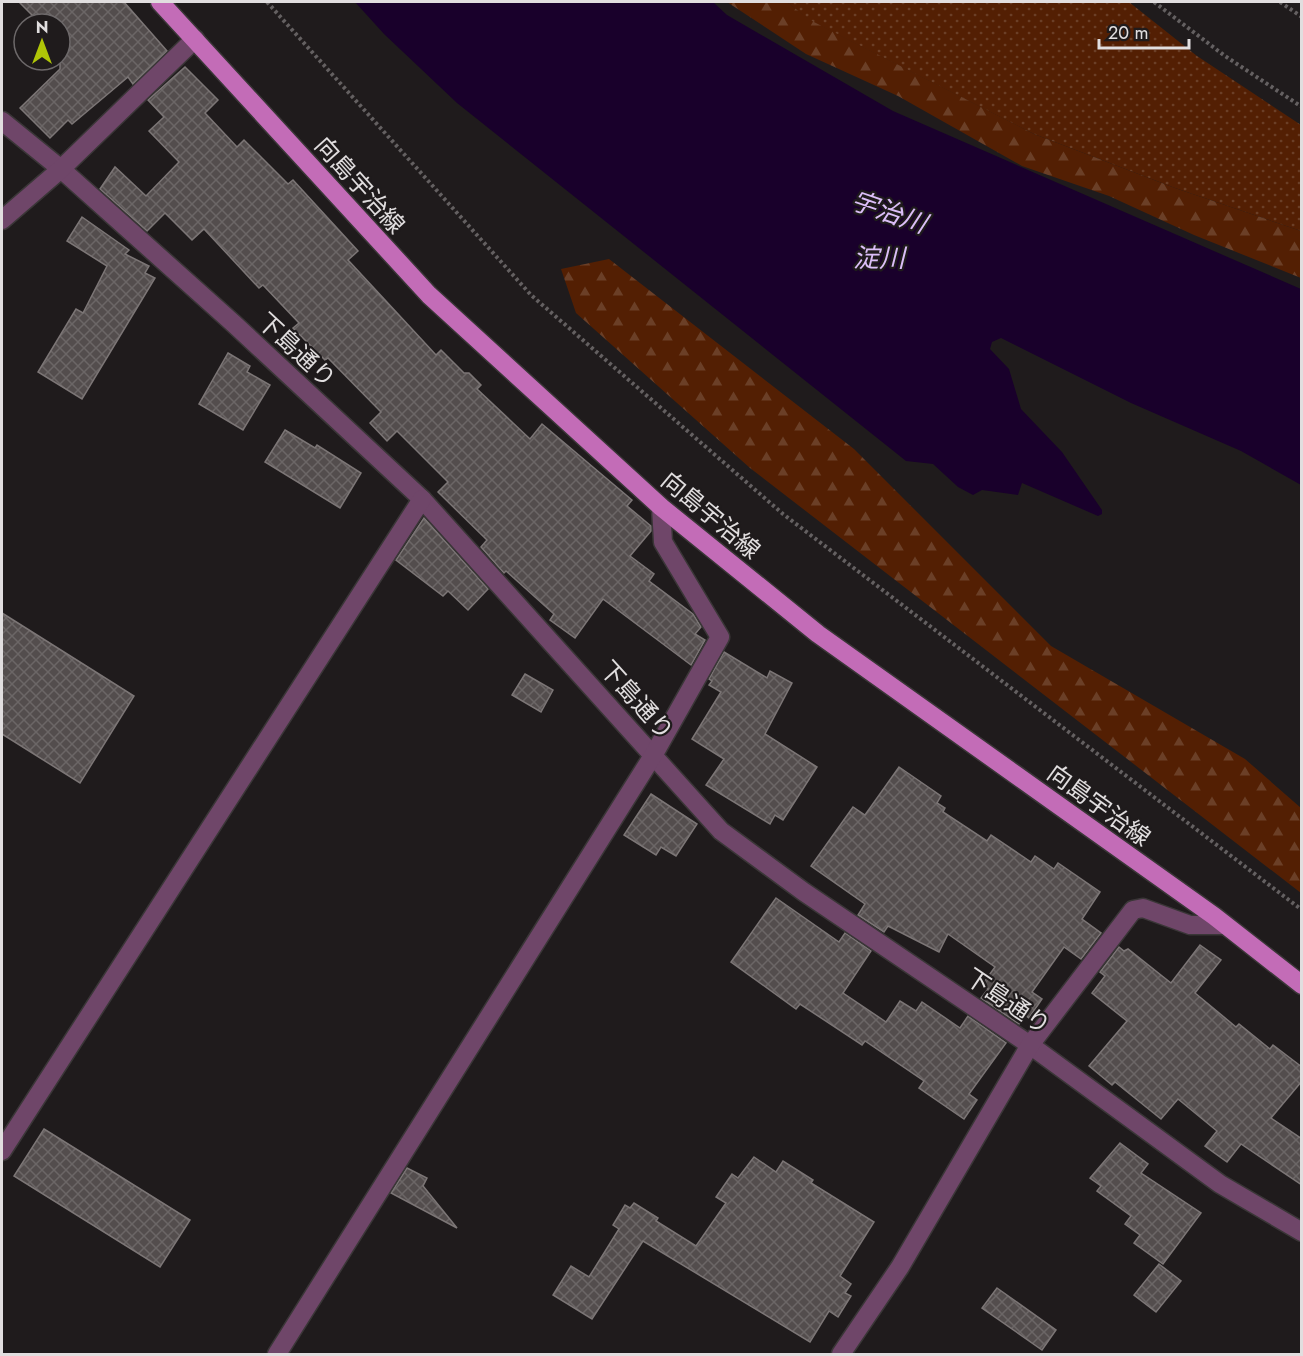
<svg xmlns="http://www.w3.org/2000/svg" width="1303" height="1356" viewBox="0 0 1303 1356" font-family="Jost,'Noto Sans JP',sans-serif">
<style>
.grass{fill:url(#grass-dots)}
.forest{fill:url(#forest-firs)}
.water{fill:#19002b}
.building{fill:url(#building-cross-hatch);stroke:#7c7676;stroke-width:1.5}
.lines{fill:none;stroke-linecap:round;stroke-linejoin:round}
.minor-casing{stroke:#3a3637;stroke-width:21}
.major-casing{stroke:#3a3637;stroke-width:21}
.path{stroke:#646061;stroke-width:4;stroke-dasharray:3 3;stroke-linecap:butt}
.minor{stroke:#6f4669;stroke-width:18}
.major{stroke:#c36cb7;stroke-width:18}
.labels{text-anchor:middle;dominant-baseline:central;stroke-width:4.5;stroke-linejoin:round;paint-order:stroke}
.street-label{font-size:24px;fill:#e1dedf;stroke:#1f1b1c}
.water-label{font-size:26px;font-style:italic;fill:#dbbef7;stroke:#1f1b1c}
</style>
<defs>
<pattern id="grass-dots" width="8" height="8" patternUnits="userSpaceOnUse" patternTransform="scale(1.5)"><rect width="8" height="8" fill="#531f03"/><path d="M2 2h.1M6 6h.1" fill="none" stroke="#6b3f27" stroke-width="1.8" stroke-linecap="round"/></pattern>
<pattern id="forest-firs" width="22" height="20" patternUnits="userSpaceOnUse" patternTransform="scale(1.5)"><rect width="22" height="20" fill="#531f03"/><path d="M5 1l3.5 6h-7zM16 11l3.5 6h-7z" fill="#6b3f27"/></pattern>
<pattern id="building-cross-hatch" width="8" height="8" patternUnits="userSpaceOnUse" patternTransform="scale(1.5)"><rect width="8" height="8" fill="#534d4d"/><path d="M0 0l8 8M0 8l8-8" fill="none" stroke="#6b6666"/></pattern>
</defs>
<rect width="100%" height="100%" fill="#1f1b1c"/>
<!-- grass -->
<polygon class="grass" points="787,2 1129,2 1197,56 1301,125 1301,231 1175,188 1034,134 809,20"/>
<!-- forest -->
<g class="forest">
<polygon points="727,2 787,2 810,20 1034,134 1175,188 1301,231 1301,278 1194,235 1109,196 1022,166 898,96 806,54"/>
<polygon points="609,259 854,449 1051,646 1245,759 1301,808 1301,893 750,468 576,313 561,269"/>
</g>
<!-- water -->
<polygon class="water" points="355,2 713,2 727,15 893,111 1301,289 1301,485 1241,451 1131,403 1001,338 992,342 990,349 1009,369 1021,409 1062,452 1102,510 1102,514 1098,516 1022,483 1018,495 982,490 973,495 958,487 933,464 906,461 457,103 384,34"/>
<!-- building -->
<g class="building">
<polygon points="19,2 124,2 167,51 133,84 128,77 72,124 68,120 50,138 20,108 60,69 60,24 41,24"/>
<polygon points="185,67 218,100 205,113 237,147 244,140 288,184 293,180 358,251 348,260 436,355 441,350 464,373 469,373 481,385 477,389 530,439 542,424 632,500 627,506 651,526 651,531 630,556 654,574 649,581 693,614 701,627 695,634 705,640 691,665 603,599 575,638 550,620 554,614 506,571 504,573 481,547 487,540 438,492 448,482 397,431 387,441 370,423 381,412 328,358 325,360 293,328 299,323 263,285 259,288 204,229 192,240 165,213 147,231 100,189 115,167 146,196 179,162 149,131 164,117 148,100"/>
<polygon points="82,217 129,250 125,254 149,266 145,273 155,278 82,399 38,372 76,309 83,313 107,266 67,241"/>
<polygon points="228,353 250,366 247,372 270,385 243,430 199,404"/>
<polygon points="285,430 315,448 317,445 361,473 340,508 265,462"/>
<polygon points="424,518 488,589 468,610 448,591 443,596 396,560"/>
<polygon points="2,613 134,696 80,783 2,734"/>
<polygon points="724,652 767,678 770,671 792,683 765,734 817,767 783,820 775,815 770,824 706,785 724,759 692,739 721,692 709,685 712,681 709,679"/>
<polygon points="525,674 553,690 541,712 512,695"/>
<polygon points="899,767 941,796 937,803 945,808 943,812 987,841 991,835 1031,862 1035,856 1054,869 1058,863 1100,892 1082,919 1101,933 1081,959 1064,947 1032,992 1042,999 1029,1018 1026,1016 1019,1024 981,998 988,989 982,985 995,967 948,934 939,952 888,926 884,932 858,915 865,904 811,866 853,807 865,815"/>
<polygon points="651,794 697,824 676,856 661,847 656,855 624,835"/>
<polygon points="776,898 839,942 845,933 871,951 843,993 886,1022 900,1001 916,1011 922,1002 960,1028 968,1016 1006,1043 969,1094 977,1100 964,1119 919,1088 924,1081 865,1041 862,1045 800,1004 796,1009 731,962"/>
<polygon points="1200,945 1221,960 1195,993 1236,1027 1239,1024 1270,1049 1273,1045 1302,1067 1302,1081 1271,1118 1302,1139 1302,1185 1241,1144 1227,1162 1205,1146 1217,1131 1178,1099 1161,1119 1115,1082 1112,1085 1089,1066 1127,1021 1092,993 1105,976 1100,972 1119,947 1124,951 1128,949 1171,983"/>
<polygon points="44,1129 190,1220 160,1267 14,1176"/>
<polygon points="1120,1143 1148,1164 1141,1173 1201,1213 1163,1264 1134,1243 1140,1235 1125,1224 1131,1216 1097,1191 1101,1186 1090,1178"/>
<polygon points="754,1157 776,1172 783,1161 813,1180 811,1183 874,1222 840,1276 851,1284 845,1293 851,1296 838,1317 829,1311 810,1342 643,1241 592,1319 553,1295 571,1266 589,1277 619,1229 613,1225 625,1205 630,1208 634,1203 658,1218 656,1221 696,1246 726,1203 716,1197 732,1174 738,1178"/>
<polygon points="407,1168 427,1178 423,1186 457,1228 391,1193"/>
<polygon points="1159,1264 1181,1281 1156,1312 1134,1295"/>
<polygon points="997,1288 1056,1330 1042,1350 982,1308"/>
</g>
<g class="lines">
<!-- minor casing -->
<g class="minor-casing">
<g id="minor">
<polyline points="2,121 61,169 233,323 422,499 721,831 804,892 1030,1045 1220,1184 1302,1232"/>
<polyline points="2,220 61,169 195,39"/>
<polyline points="2,1151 422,499"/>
<polyline points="277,1354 654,754 720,637 663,542 661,507"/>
<polyline points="841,1354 900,1267 1030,1045 1133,910 1143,908 1190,925 1225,925"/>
</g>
</g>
<!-- major casing -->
<g class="major-casing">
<polyline id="major" points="160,2 429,295 661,507 818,634 1214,916 1302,985"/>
</g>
<!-- path -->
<g class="path">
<polyline points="267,2 531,295 783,514 1302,910"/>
<polyline points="1154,2 1225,56 1302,107"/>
<polyline points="1280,2 1302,17"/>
</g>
<!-- minor -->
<use href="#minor" class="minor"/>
<!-- major -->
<use href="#major" class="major"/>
</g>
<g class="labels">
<!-- street labels -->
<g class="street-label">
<text transform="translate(360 185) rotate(48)">向島宇治線</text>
<text transform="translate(297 350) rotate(43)">下島通り</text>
<text transform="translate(711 515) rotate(40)">向島宇治線</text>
<text transform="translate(637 700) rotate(48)">下島通り</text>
<text transform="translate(1099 805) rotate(36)">向島宇治線</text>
<text transform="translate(1008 1001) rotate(34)">下島通り</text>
</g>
<!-- water labels -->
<g class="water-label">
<text transform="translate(889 212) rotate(19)">宇治川</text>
<text x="879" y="258">淀川</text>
</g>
</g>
<!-- border -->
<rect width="1303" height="1356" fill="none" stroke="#e1dedf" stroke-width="6"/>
<!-- north arrow -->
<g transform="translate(42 42)"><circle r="28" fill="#1f1b1c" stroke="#6d696a" stroke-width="1.5"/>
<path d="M0-4.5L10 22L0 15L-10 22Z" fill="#afc507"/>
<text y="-9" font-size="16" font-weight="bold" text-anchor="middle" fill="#e1dedf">N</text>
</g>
<!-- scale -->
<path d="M1099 39v9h90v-9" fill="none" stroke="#e1dedf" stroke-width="3"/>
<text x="1108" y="39" font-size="18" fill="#e1dedf" stroke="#1f1b1c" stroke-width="4.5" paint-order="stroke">20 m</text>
</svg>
